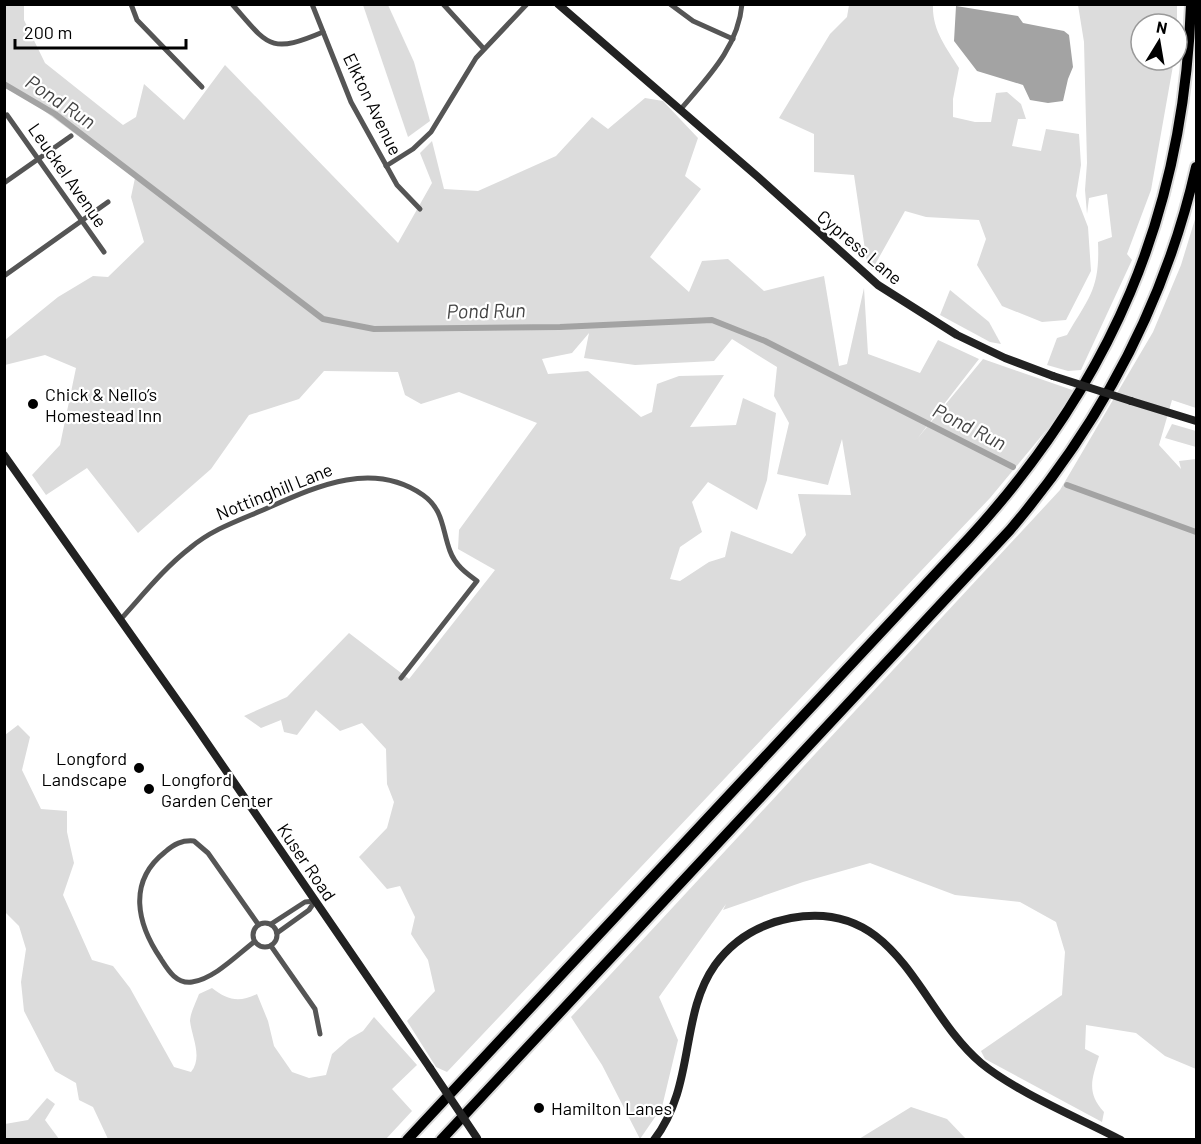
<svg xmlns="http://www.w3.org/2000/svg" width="1201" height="1144" viewBox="0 0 1201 1144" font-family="Barlow,sans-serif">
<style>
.green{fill:#dcdcdc;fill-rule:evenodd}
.water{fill:#a3a3a3}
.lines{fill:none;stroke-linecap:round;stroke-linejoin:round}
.canal{stroke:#a3a3a3;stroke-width:6}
.highway-casing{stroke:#dbdbdb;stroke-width:14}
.street{stroke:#555;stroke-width:5}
.secondary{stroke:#222;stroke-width:8}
.highway{stroke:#000;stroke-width:10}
.secondary-bridge{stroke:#222;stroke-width:8}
.poi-dot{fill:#000;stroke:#fff;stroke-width:2}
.labels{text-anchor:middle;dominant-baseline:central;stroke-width:4.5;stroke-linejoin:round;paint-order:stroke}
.street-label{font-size:18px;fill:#000;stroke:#fff}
.poi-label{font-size:18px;fill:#000;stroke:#fff;text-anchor:start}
.water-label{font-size:20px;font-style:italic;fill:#444;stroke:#fff}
</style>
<rect width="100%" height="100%" fill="#fff"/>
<!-- green -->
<g class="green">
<path d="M5 5H24V20L45 63 123 125 136 117 144 84 184 120 225 65 398 243 432 183 420 153 432 141 444 189 478 191 556 156 592 117 608 129 645 98 663 101 698 138 685 176 701 189 650 257 689 292 702 261 728 259 764 291 824 276 839 366 847 364 864 288 868 354 920 373 938 340 979 359 917 439 983 359 1078 392 990 498 447 1072 436 1067 407 1021 435 991 428 960 411 934 415 917 400 886 387 889 359 857 387 828 394 802 387 784 386 749 362 723 340 731 316 710 297 735 284 732 281 720 261 728 244 716 287 697 349 633 409 679 495 570 458 549 459 530 537 423 459 392 421 404 405 395 398 372 324 371 299 399 249 415 211 469 138 533 87 468 46 495 32 475 60 445 76 368 45 355 5 365V340L58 297 93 276 108 277 144 242 131 197 135 178 5 82ZM589 333 584 358 635 365 714 361 732 339 777 367 774 396 789 423 777 474 828 485 842 439 851 495 798 494 806 535 792 554 731 531 725 557 709 562 680 581 670 579 680 547 702 532 692 502 708 482 757 510 767 480 776 413 743 398 736 425 690 427 724 375 679 376 657 384 652 412 641 417 588 371 548 374 542 359 572 353Z"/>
<polygon points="363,5 388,5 414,62 430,121 408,137"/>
<path d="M849 5H933C932 30 946 47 959 68L953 99V117L975 122H991L996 93 1007 92 1021 104 1026 119H1018L1012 146 1041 151 1046 129 1079 134 1081 165 1076 196 1088 227 1091 271 1066 320 1042 322 1002 306 977 265 986 239 979 220 926 217 905 211 872 270 867 263 854 175 814 172V134L779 118 830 34 847 17Z"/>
<path d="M1078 5H1177V24H1141V60H1174L1151 190 1127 254 1132 260 1081 370 1068 371 1047 365 1057 338 1067 335C1090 296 1100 288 1098 242L1112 237 1107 194 1089 198 1087 214 1085 190 1087 163 1084 42Z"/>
<path d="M1196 216V408L1172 400 1159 445 1181 469 1179 461 1196 459V1069L1165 1056 1136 1033 1086 1025 1085 1049 1099 1056C1092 1079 1086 1092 1104 1112L1102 1122 985 1059 981 1051 1062 995 1065 952 1056 922 1020 902 955 895 870 863 803 882 723 910 726 904 659 997 678 1040 662 1107 640 1139 602 1065 571 1017 1060 490 1153 332 1181 265Z"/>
<polygon points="950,290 989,322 1001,344 990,342 940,315"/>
<polygon points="1172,424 1196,431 1196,447 1165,438"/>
<path d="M18 725 30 737 22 770 41 809 67 811V832L74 863 63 895 92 960 113 966 130 988 174 1067 191 1072C203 1057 192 1038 190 1021 190 1014 196 1002 199 994L212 988C227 1000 239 1003 257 994L268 1021 274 1046 292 1072 309 1078 326 1075 332 1054 349 1039 363 1031 374 1017 417 1065 392 1089 412 1111 386 1139H108L93 1107 79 1100 76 1083 55 1071 24 1011 21 982 26 949 19 926 4 911 5 735Z"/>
<polygon points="47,1098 55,1104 45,1120 59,1139 5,1139 5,1124 28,1120"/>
<polygon points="911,1107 947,1119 966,1139 859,1139"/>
</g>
<!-- water -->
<polygon class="water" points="956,6 1018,16 1023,23 1064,31 1069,35 1073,67 1068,79 1063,101 1048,103 1030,100 1023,85 977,71 954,41"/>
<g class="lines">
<!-- canal -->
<g class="canal">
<polyline points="4,84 55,114 323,319 374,329 560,327 712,320 765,341 1013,467"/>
<polyline points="1067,485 1196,532"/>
</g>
<!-- highway casing -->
<g class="highway-casing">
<g id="highway">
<path d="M407 1140 969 538C1110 384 1184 215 1191 4"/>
<path d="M441 1140 1010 530C1101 423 1165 304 1196 167"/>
</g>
</g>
<!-- street -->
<g class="street">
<polyline points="131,4 137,20 202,87"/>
<path d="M232 4C268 45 269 55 323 32"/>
<polyline points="312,4 351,102 397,185 420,209"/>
<polyline points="443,4 484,49"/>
<polyline points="670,4 693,21 733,39"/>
<path d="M680 110C707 78 738 48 742 4"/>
<polyline points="7,115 104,252"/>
<polyline points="386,166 413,149 431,132 476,58 527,4"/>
<polyline points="4,183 71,136"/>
<polyline points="4,276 108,202"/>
<path d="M120 620C142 596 164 568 190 548 211 530 237 521 263 510 313 488 371 459 423 495 444 510 442 530 450 551 455 565 466 573 477 581L401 678"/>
<circle cx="265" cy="935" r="12"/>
<polyline points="271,924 305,902 315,901"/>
<polyline points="277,933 309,910 315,901"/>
<path d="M254 942C237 955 214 979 192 982 176 984 168 970 161 959 137 924 127 882 165 852 174 844 182 840 194 841L208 853 258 924"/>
<polyline points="271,946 315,1009 320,1034"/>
</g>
<!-- secondary -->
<g class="secondary">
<polyline points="558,4 758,177 878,285 957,335 1005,358 1053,376"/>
<polyline points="1131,401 1196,421"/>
<polyline points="4,455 194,724 430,1068"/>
<path d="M654 1140C696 1085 679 1016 715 965 733 940 760 924 791 918 899 898 918 1010 981 1063 1016 1092 1079 1118 1121 1140"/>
</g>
<!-- highway -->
<use href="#highway" class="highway"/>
<!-- secondary-bridge -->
<g class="secondary-bridge">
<polyline points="1053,376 1131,401"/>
<polyline points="430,1068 477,1138"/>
</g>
</g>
<!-- markers -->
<g class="poi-dot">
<circle cx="33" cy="404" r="6"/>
<circle cx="139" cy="768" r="6"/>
<circle cx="149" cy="789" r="6"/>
<circle cx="539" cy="1108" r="6"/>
</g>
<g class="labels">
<!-- street labels -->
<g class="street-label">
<text transform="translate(373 104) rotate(64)">Elkton Avenue</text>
<text transform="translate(68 175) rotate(55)">Leuckel Avenue</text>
<text transform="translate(860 247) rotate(40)">Cypress Lane</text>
<text transform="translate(274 491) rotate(-22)">Nottinghill Lane</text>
<text transform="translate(307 862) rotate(56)">Kuser Road</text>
</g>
<!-- poi labels -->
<g class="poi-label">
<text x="45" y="394">Chick &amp; Nello’s<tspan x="45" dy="21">Homestead Inn</tspan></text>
<text x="127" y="758" text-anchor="end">Longford<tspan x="127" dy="21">Landscape</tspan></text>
<text x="161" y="779">Longford<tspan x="161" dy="21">Garden Center</tspan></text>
<text x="551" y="1108">Hamilton Lanes</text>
</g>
<!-- water labels -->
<g class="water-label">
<text transform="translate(61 101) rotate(34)">Pond Run</text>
<text transform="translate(486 310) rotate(-1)">Pond Run</text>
<text transform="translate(970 426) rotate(27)">Pond Run</text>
</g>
</g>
<!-- border -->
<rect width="1201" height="1144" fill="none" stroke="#000000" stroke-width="12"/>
<!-- north arrow -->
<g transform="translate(1159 42) rotate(11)"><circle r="28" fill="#ffffff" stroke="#999999" stroke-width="1.5"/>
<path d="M0-4.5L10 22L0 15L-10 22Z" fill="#000000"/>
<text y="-9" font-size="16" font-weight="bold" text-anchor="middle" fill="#000000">N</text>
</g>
<!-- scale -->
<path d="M15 39v9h171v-9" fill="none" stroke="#000000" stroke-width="3"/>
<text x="24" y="39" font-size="18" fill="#000000" stroke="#ffffff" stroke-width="4.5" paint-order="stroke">200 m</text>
</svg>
